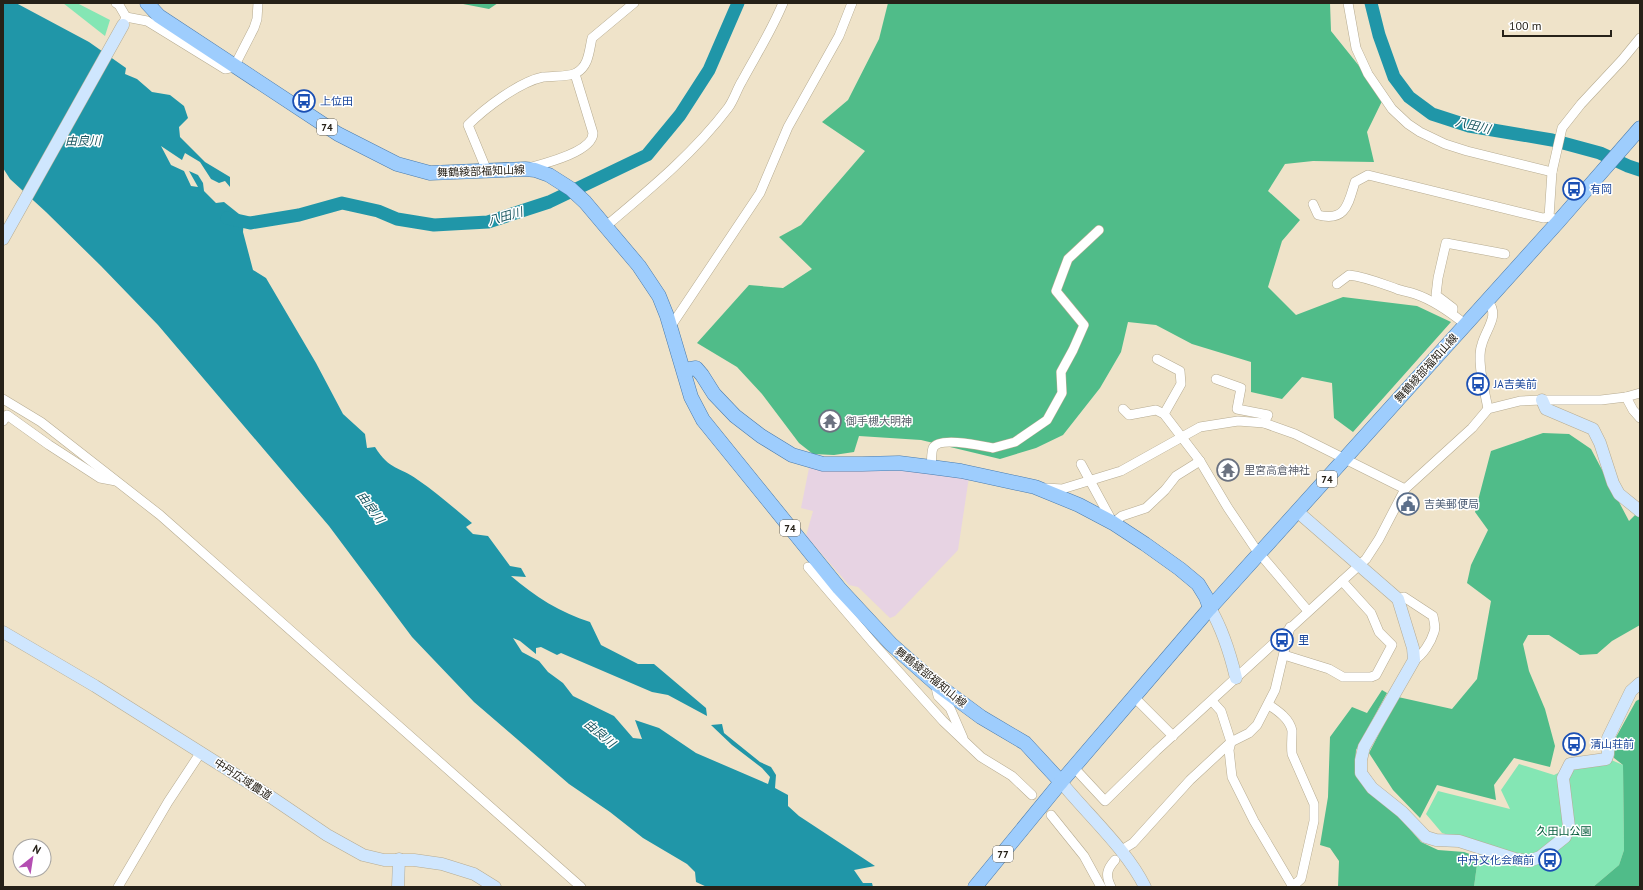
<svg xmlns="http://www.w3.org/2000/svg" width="1643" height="890" viewBox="0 0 1643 890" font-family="'PT Sans','Noto Sans JP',sans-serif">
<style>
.industrial{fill:#e7d3e3}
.green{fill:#84e6b4}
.forest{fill:#50bc89}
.water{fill:#2096a8}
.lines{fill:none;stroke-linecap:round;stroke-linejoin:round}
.river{stroke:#2096a8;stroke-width:13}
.street-casing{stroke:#b6ab91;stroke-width:10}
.secondary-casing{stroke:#b6ab91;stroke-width:13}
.primary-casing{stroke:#4a7bac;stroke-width:15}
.street{stroke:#fff;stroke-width:9}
.secondary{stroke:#cfe6fe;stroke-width:12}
.primary{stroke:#9ecdfd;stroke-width:14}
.labels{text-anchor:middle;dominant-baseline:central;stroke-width:3;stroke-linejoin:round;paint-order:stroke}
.shield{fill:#fff;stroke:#67645d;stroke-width:1}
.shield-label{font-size:10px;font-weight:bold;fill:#262118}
.transit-label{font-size:11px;fill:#164399;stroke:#fff;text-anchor:start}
.street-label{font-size:11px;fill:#262118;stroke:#fff}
.worship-label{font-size:11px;fill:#5b616d;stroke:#fff;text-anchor:start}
.service-label{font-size:11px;fill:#4e5e75;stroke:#fff;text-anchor:start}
.park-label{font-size:11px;fill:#005938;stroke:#fff}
.water-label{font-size:12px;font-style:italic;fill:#1c5862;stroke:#fff}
</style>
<rect width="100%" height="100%" fill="#efe3c9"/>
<!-- industrial -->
<polygon class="industrial" points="810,463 895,465 969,477 958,550 895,616 890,618 858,587 849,585 806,536 813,511 801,508"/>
<!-- green -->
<g class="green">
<polygon points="63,3 77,3 110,20 105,36"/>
<polygon points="1609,759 1623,765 1624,850 1619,865 1593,887 1474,887 1478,857 1484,845 1442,833 1426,814 1438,791 1510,809 1501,790 1519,764 1554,775 1577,764"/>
</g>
<!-- forest -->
<g class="forest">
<polygon points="458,3 498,3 489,9"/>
<polygon points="888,3 1330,3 1331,31 1384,97 1367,132 1374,162 1313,161 1285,164 1268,191 1300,220 1282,241 1268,287 1296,315 1343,297 1417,306 1451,322 1353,432 1334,418 1332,383 1302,377 1282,399 1251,392 1251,362 1192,344 1156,325 1128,322 1121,352 1100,388 1063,435 1036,448 1000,459 921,440 859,436 854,452 834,455 813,454 799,443 762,394 737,367 697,343 749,285 783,288 812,269 779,237 801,225 865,151 822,122 848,100 879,39"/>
<polygon points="1543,433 1569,434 1591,449 1629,521 1640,510 1640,625 1612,641 1597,654 1580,655 1549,635 1528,635 1523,644 1529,671 1545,709 1555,746 1550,767 1514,758 1494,785 1496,800 1437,785 1420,818 1393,790 1369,753 1398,697 1452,709 1477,679 1491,601 1467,583 1471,565 1488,530 1475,512 1491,451"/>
<polygon points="1382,690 1387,693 1356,750 1355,766 1421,842 1438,850 1464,852 1478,857 1474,887 1338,887 1339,861 1330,848 1320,845 1328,797 1330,737 1352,707 1367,713"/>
<polygon points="1640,699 1640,887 1593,887 1619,865 1624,850 1623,765 1614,758 1615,739 1636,701"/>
</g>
<!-- water -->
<path class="water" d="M3 3H16L89 42 126 68 125 74 137 79 152 92 170 95 184 106 188 118 179 127 180 137 205 162 230 177V187L225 181 219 183 211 179 200 162 185 153 182 160 161 146 171 165 184 171 191 186 198 187 189 171 198 175 203 183 204 191 216 203 224 202 244 218 243 232 253 270 266 278 316 363 343 414 365 434 367 448 375 447C390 471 399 466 418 480 437 493 454 508 472 523L466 527 473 534 488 536 510 566 521 568 526 577 511 576C534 596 561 613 590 622L601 645 638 664H654L706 708 707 716 668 695 652 692 561 653 557 655 541 647 536 648V654L520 641 513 638 522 652 539 661 548 672 563 683 573 696 614 716 633 738 642 739 635 720 659 728 696 753 768 784 770 777 762 768 732 745 711 725 722 724 724 733 760 762 771 767 776 775 775 788 788 795V806L799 816 875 866 854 870 863 883H872L873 887H707L696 882 695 872 687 864 643 838 610 812 569 784 474 702 412 637 329 526 158 325 101 266 46 212 10 179 3 168Z"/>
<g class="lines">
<!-- river -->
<g class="river">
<polyline points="1371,3 1379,35 1394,77 1409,97 1432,114 1469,126 1552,140 1600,153 1628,166 1640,170"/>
<polyline points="227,218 250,223 299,215 342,203 378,211 397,219 434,225 488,222 549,202 647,155 680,115 709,70 738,3"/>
</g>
<!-- street casing -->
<g class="street-casing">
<g id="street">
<polyline points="116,3 119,5 126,17 124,22"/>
<polyline points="1348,3 1356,48 1368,74 1392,109 1408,124 1420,132 1445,144 1467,151 1552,172"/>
<polyline points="126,17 147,21 225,69 234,67 254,28 257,19 258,3"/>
<path d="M528 168C543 164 593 152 593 133L575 74"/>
<path d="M487 171 468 125C485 108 519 82 543 77 551 76 569 77 576 73 589 66 589 51 592 38L634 3"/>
<path d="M1313 204 1318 215C1346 222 1348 204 1355 182L1368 175 1543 218 1549 217"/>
<polyline points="1554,219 1549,217 1552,172 1562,128 1581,104 1622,60 1640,38"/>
<path d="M606 226C649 190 694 153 728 108 734 100 737 89 742 81 756 55 772 30 783 3"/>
<path d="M1337 284 1349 275C1366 277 1380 283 1397 289 1402 291 1409 292 1415 294 1433 300 1450 312 1465 324"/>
<path d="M1487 301C1501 314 1486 329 1482 344 1476 360 1485 392 1488 409"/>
<polyline points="1453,310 1453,308 1436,295 1438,278 1446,243 1505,254"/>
<polyline points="671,326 760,193 788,127 839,36 852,3"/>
<polyline points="1157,359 1180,371 1181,384 1164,414"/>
<polyline points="1216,379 1241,388 1237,409 1268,415 1264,423"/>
<polyline points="1626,397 1633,410 1640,418"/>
<polyline points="3,399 41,422 160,515 581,887"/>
<polyline points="1123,409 1129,415 1156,410 1164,414 1200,461 1228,508 1255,548 1308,611"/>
<polyline points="3,421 7,415 49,445 100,478 116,481"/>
<polyline points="1081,464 1113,523 1122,516 1146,508 1165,490 1176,476 1200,461"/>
<path d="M931 467C932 461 931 453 933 448 939 436 982 446 993 448L1015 442 1047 420 1062 393 1061 372 1073 350 1084 325 1056 291 1068 259 1099 230"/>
<polyline points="1046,488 1062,489 1121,471 1200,427 1238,421 1264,423 1295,434 1405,489"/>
<polyline points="808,567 873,643 943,721 981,757 1012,776 1032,795"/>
<path d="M1398 599 1404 597 1433 616C1434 622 1436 627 1434 632 1431 642 1423 655 1414 660"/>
<polyline points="1284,655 1329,669 1343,677 1371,677 1376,675 1392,645 1379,632 1371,613 1342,581"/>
<polyline points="935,683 938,696 950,708 963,738"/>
<polyline points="1133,696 1173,736"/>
<polyline points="1212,701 1221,711 1231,742 1229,750 1232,777 1254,821 1293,887"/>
<path d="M1269 705C1278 711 1290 719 1292 731 1292 739 1291 746 1292 754L1314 804V821L1301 879 1293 886"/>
<polyline points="1078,772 1105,801 1156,751 1366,559 1379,539 1405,489 1472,428 1488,409 1520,401 1542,400 1601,400 1626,397 1640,393"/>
<polyline points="1051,815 1084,856 1101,887"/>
<polyline points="1125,848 1133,843 1190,780 1231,742 1249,733 1257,725 1275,690 1290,627"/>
<polyline points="118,887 168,802 201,752"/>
<path d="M1111 887C1105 875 1107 869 1115 860"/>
</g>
</g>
<!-- secondary casing -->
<g class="secondary-casing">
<g id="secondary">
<polyline points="3,239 123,25"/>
<polyline points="1542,400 1546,409 1593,429 1600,443 1613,483 1619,494 1640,511"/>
<polyline points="1298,512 1398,599 1413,648 1414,660 1364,747 1361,760 1361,773 1372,788 1402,812 1426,837 1436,840 1459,841 1515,859 1529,861 1540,857 1565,837 1569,827 1563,778 1570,764 1606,759 1608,754 1608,738 1631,691 1640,683"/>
<path d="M1210 608C1223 630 1230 653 1236 678"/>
<polyline points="3,632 95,686 268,795 327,835 363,855 384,860 414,860 442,864 474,874 495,887"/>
<path d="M1061 782C1087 814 1127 850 1145 887"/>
<polyline points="398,887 399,859"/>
</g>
</g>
<!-- primary casing -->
<g class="primary-casing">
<g id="primary">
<polyline points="147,3 159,16 338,134 397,164 430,173 525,169 535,170 549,175 571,189 585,202 639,266 659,296 667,316 691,397 703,420 839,588 891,644 935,683 981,717 1025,743 1061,782"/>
<polyline points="684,370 696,368 702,375 714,394 735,416 761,436 792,455 823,464 862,464 899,463 931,467 961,471 1035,487 1079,505 1113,523 1145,544 1180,569 1198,584 1206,597 1210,608"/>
<polyline points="975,887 1061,782 1210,608 1558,222 1640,128"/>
</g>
</g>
<!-- street -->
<use href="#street" class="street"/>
<!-- secondary -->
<use href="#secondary" class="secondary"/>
<!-- primary -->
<use href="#primary" class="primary"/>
</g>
<!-- icons -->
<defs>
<g id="bus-ring" transform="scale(1.15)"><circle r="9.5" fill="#fff" stroke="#1a4fb4" stroke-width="1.5"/><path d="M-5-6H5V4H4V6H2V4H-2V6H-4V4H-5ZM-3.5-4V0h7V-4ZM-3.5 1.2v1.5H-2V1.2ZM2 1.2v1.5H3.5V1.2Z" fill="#1a4fb4"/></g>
<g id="temple-ring" transform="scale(1.15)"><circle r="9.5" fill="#fff" stroke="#6b7280" stroke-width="1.5"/><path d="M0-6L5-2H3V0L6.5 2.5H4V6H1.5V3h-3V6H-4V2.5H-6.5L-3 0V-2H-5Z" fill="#6b7280"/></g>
<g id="civic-ring" transform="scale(1.15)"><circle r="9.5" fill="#fff" stroke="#5c6f8a" stroke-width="1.5"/><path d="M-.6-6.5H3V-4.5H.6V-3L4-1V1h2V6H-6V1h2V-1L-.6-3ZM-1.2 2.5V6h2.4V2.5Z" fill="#5c6f8a"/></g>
</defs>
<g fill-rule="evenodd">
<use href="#bus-ring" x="304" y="101"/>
<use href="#bus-ring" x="1574" y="189"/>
<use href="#bus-ring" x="1478" y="384"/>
<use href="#temple-ring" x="830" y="421"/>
<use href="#temple-ring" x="1228" y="470"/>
<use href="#civic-ring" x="1408" y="504"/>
<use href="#bus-ring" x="1282" y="640"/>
<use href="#bus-ring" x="1574" y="744"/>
<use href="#bus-ring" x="1550" y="860"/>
</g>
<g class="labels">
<!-- shield labels -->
<g class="shield">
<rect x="317" y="119" width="20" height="16" rx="3"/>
<rect x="1317" y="471" width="20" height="16" rx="3"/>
<rect x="780" y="520" width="20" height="16" rx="3"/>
<rect x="993" y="846" width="20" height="16" rx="3"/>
</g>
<g class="shield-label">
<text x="327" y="127">74</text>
<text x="1327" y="479">74</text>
<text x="790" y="528">74</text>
<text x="1003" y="854">77</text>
</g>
<!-- transit labels -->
<g class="transit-label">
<text x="320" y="101">上位田</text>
<text x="1590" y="189">有岡</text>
<text x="1494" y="384">JA吉美前</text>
<text x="1298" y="640">里</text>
<text x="1590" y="744">清山荘前</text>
<text x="1534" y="860" text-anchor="end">中丹文化会館前</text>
</g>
<!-- street labels -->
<g class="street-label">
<text transform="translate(481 171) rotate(-2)">舞鶴綾部福知山線</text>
<text transform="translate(1426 368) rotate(-48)">舞鶴綾部福知山線</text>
<text transform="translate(931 677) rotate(39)">舞鶴綾部福知山線</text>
<text transform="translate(243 779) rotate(33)">中丹広域農道</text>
</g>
<!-- worship labels -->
<g class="worship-label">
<text x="846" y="421">御手槻大明神</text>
<text x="1244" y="470">里宮高倉神社</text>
</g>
<!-- service labels -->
<g class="service-label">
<text x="1424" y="504">吉美郵便局</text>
</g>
<!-- park labels -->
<g class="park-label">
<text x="1564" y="831">久田山公園</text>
</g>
<!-- water labels -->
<g class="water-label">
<text transform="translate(1473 125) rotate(13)">八田川</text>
<text x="83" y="140">由良川</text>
<text transform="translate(505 216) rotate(-16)">八田川</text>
<text transform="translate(371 507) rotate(54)">由良川</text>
<text transform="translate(600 733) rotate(40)">由良川</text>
</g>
</g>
<!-- border -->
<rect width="1643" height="890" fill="none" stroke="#262118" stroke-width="8"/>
<!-- north arrow -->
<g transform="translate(32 858) rotate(30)"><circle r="19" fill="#ffffff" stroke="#a8a6a3"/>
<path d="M0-3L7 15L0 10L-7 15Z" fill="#b44eb2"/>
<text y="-6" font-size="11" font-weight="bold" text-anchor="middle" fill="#262118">N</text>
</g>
<!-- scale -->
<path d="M1503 30v6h108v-6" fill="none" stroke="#262118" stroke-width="2"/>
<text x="1509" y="30" font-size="12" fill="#262118" stroke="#ffffff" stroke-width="3" paint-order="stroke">100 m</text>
</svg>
